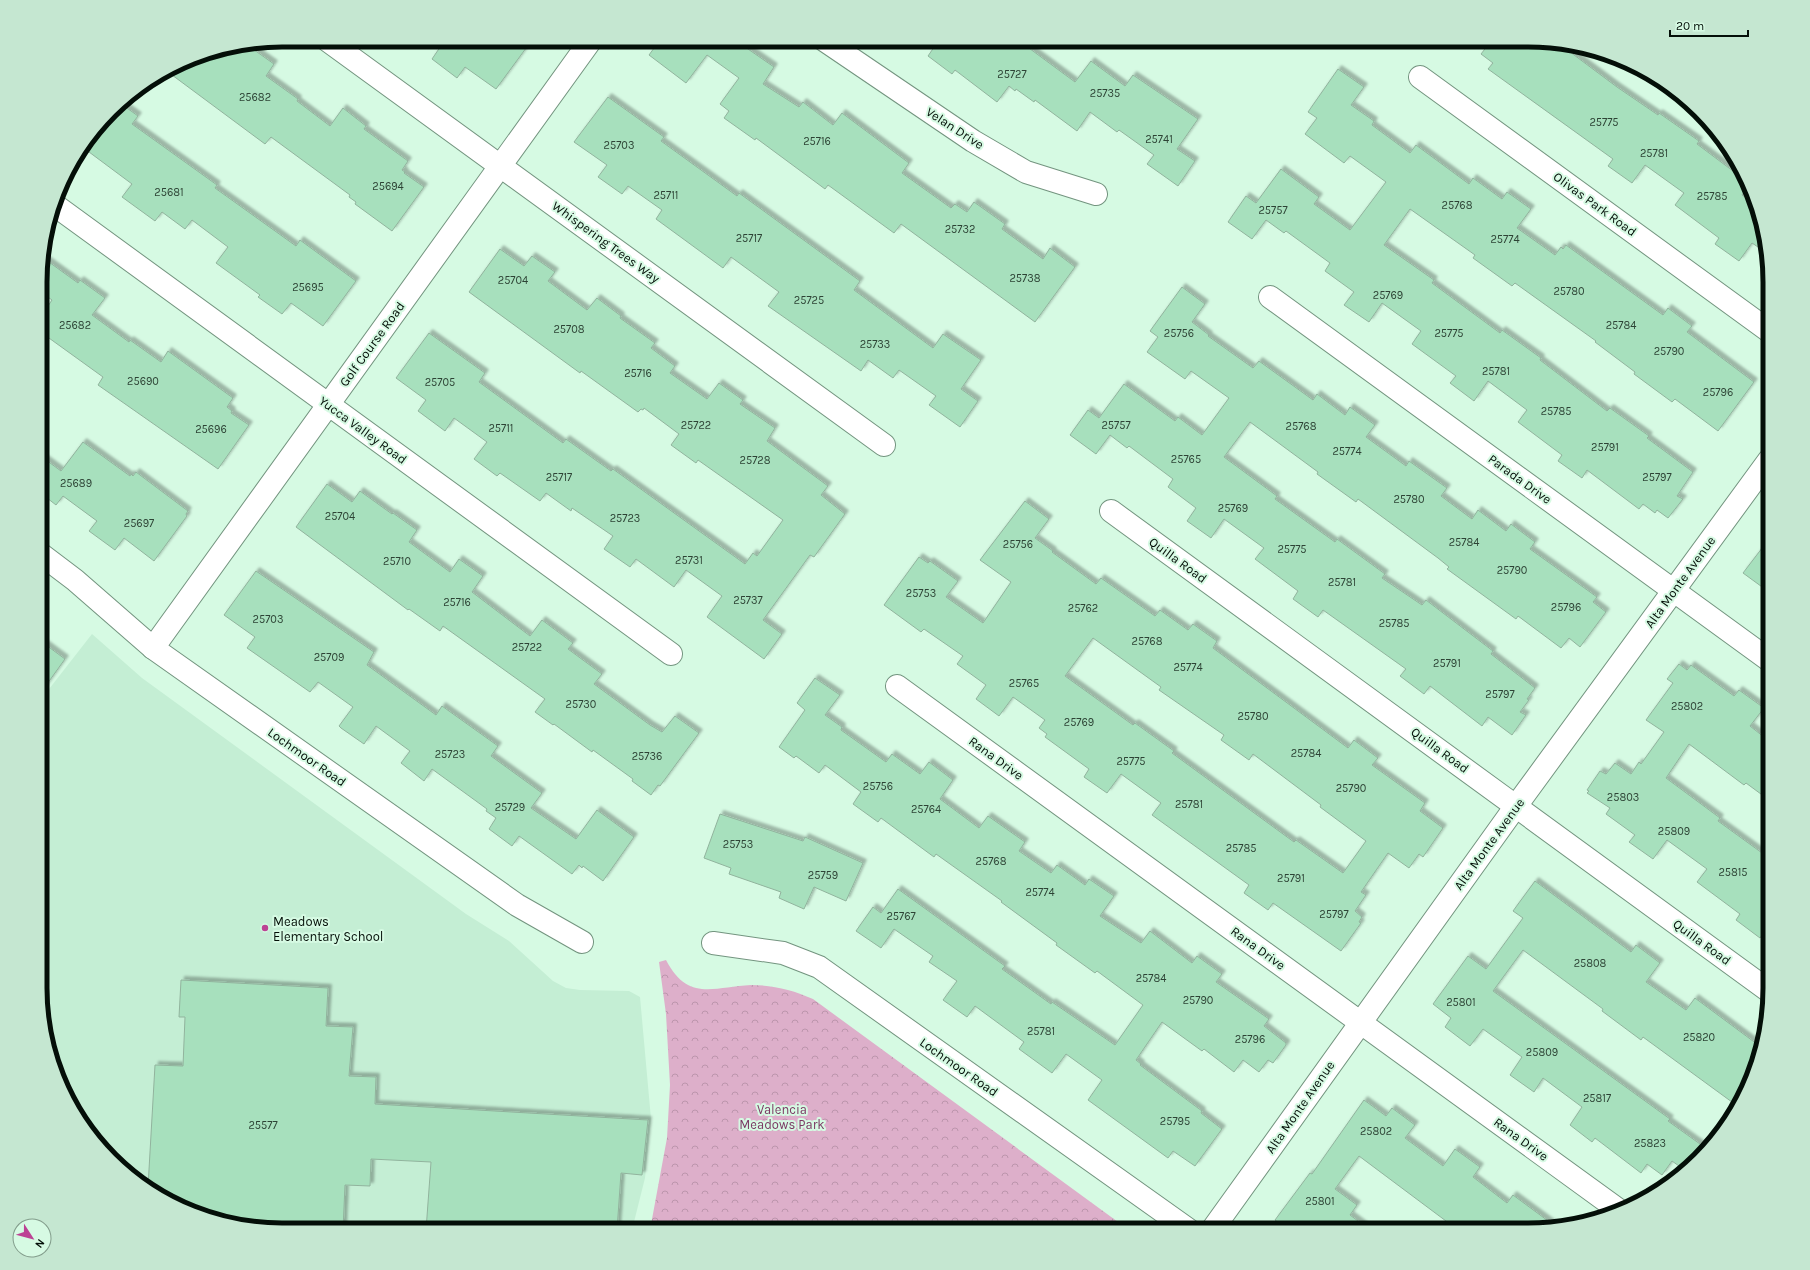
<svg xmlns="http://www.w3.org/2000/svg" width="1810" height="1270" viewBox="0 0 1810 1270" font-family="Karla,sans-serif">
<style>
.built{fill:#c4eed4}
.forest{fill:url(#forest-crowns)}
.building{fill:#a7e0bd;stroke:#91b39d;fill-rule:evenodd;filter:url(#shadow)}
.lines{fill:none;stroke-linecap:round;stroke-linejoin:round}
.minor-casing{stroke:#73947f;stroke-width:24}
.minor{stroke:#fff;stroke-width:22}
.poi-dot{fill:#bc4294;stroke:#d6fae3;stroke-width:1.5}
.labels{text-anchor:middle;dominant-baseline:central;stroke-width:4;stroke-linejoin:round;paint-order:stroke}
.number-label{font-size:11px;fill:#2d4335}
.street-label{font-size:13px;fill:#040f08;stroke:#d6fae3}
.poi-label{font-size:13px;fill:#040f08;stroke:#d6fae3;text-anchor:start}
.park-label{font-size:13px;fill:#7b3863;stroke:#d6fae3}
.rim{fill:none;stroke:#040f08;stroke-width:5}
</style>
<defs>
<pattern id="forest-crowns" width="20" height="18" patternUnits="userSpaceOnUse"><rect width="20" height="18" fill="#ddafca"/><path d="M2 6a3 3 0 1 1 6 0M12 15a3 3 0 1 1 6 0" fill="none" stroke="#bc95ac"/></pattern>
<filter id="shadow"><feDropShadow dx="3.5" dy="-3.5" stdDeviation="1" flood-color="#0004"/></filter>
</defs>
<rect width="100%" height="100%" fill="#d6fae3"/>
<!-- built -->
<polygon class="built" points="92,634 142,678 466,914 509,941 553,981 566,988 580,990 629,991 640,997 651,1119 645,1178 632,1230 267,1229 204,1217 135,1180 72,1109 42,1019 42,698"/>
<!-- forest -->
<path class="forest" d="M666 960C688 1002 713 987 751 985 773 985 793 990 813 999L1129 1230H650L667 1138 670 1085 666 1014 659 962Z"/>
<!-- building -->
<g class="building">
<polygon points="445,40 532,40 496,89 465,67 457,78 432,59"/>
<polygon points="660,40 735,40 774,67 763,84 799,107 803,102 833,125 842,113 909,163 902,173 951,208 955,204 967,212 974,202 1005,224 1002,229 1043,259 1050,248 1075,267 1035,322 901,224 894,233 828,185 825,189 756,138 755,140 724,118 729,111 720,104 739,78 707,55 686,83 649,55"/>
<polygon points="939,40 1018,40 1075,82 1091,61 1125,86 1133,75 1198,119 1177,149 1195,161 1178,186 1147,164 1154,155 1119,130 1117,132 1090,112 1077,131 1035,100 1034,102 1016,89 1015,91 1009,86 997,102 955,70 952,74 928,56"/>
<polygon points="1492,40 1543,41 1558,43 1617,87 1658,115 1659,113 1699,141 1697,144 1745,180 1748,186 1742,195 1756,205 1762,219 1767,253 1752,243 1739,261 1715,244 1719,238 1675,205 1684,193 1645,165 1632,183 1608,166 1613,159 1488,69 1493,63 1481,54"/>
<polygon points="246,47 250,47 274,64 266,76 298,99 297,101 330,126 343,108 366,126 364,129 408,161 402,170 405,172 404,173 424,187 392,231 355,204 356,202 349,197 350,195 271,137 265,144 168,72 190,58"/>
<polygon points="1338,69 1364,87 1351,105 1374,121 1372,125 1410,153 1416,145 1469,184 1473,178 1502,199 1507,192 1531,209 1517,228 1555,255 1561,247 1563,249 1566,245 1663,315 1668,308 1692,326 1687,332 1754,382 1718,431 1675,399 1672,402 1634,374 1635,372 1595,342 1596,341 1515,283 1512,286 1473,258 1475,255 1410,209 1384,245 1434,280 1432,283 1500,333 1502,330 1541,358 1540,360 1607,411 1610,408 1649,436 1647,438 1693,472 1677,496 1683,499 1668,518 1657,510 1655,513 1643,504 1639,509 1587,470 1582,478 1558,461 1562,455 1518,422 1527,410 1488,381 1474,401 1450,383 1456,376 1412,344 1421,331 1382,303 1369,322 1344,305 1354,292 1325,271 1330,263 1286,231 1284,233 1266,220 1252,239 1228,222 1246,196 1256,203 1281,169 1319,197 1314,204 1350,230 1386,182 1350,156 1344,163 1305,134 1317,118 1308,112"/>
<polygon points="608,97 664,137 661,141 737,196 739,193 860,281 854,290 933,348 943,334 981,360 961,389 978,401 960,427 929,405 936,396 899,370 893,378 868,360 861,371 768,306 779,292 731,257 723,268 656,219 662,210 628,186 622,194 598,177 607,165 574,142"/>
<polygon points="120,103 138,116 132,124 217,185 215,188 296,246 300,240 356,281 323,326 291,303 282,314 258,297 260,295 216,263 228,247 192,220 185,229 162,212 155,221 122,197 132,184 85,149"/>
<polygon points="500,249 524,266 532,256 555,272 548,281 587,310 597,298 621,316 620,318 655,343 651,348 675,366 670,373 707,399 719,383 743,400 740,404 775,428 767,441 828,486 821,495 845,514 814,557 810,555 763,620 782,634 764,659 707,617 722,596 686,570 674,587 636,559 630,567 604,549 613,536 572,508 571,511 546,493 540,501 500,473 497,476 474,459 487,442 454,418 445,431 418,411 426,400 396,378 429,333 485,373 479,382 563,443 566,439 611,471 613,469 745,564 753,553 757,556 783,520 698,460 696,463 671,445 679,434 644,408 643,410 641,409 638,412 581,371 580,373 469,292"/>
<polygon points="42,257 78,283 80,280 105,298 92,315 129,342 130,340 161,362 168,351 233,398 227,407 232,411 231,413 249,425 218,469 98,385 103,377 42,333 42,315 52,300 42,293"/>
<polygon points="1182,287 1205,304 1192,322 1209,335 1208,336 1253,368 1259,361 1313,400 1317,394 1345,415 1350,407 1375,425 1366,437 1406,466 1409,461 1447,488 1441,496 1472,519 1478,510 1506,531 1511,524 1535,542 1530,549 1597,597 1593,602 1606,612 1580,647 1569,638 1561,648 1518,616 1516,619 1447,569 1449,567 1438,558 1358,499 1356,502 1317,474 1318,472 1250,422 1224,457 1277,496 1275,499 1335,542 1337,539 1385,574 1382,578 1422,605 1426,600 1493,651 1491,654 1535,688 1527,699 1529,700 1520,712 1526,715 1512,735 1488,717 1482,726 1430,686 1424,694 1400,676 1406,669 1323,610 1318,617 1293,599 1298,591 1255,559 1264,548 1224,519 1211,538 1187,521 1196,508 1168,487 1173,479 1129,446 1127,448 1110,435 1096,454 1070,435 1088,410 1099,418 1124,384 1175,421 1178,417 1202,435 1229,398 1191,371 1185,379 1147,352 1158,337 1150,331"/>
<polygon points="83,442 130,476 131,474 133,476 136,472 188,511 186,514 187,516 154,561 124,538 115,550 89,531 97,521 63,496 56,505 42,494 42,457 61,471"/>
<polygon points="327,484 352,502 360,491 392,514 393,513 417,530 409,542 450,572 459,559 483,576 472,592 530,636 542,620 573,643 568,649 602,674 594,684 650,725 662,732 675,716 699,733 660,786 658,785 651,795 632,781 633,779 593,750 592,752 554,724 553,725 535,712 545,699 443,626 440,631 409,609 408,610 296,527"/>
<path d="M1025 501 1049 519 1035 538 1053 551 1052 552 1096 584 1101 578 1155 616 1160 610 1188 630 1193 624 1217 641 1213 648 1348 748 1354 740 1378 758 1372 765 1425 803 1420 811 1443 828 1423 857 1419 854 1409 868 1388 853 1361 892 1366 895 1355 911 1362 917 1359 922 1361 923 1341 951 1273 903 1268 910 1244 893 1249 885 1152 815 1161 803 1121 774 1107 793 1084 777 1089 769 1045 737 1047 734 1039 728 1045 720 1013 697 999 716 976 699 986 685 957 664 963 656 924 629 921 632 884 605 919 557 928 563 930 561 958 581 946 597 983 623 1011 582 980 560ZM1093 638 1161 687 1159 690 1224 735 1221 740 1249 760 1253 754 1321 805 1320 807 1366 841 1343 873 1296 840 1294 842 1172 753 1174 751 1135 723 1133 725 1065 676Z"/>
<polygon points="1769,539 1769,592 1743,573"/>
<polygon points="256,571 374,652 367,665 436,715 442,706 498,746 491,756 542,793 531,808 576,839 597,810 634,837 603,881 583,866 582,868 579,865 572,874 519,836 512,846 489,829 496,818 486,811 487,809 432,769 424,781 401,763 410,751 376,726 364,744 341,728 339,726 353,707 318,682 310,692 247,648 255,637 224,615"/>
<polygon points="42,642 65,659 42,691"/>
<polygon points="1679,664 1687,670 1691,665 1734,696 1739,690 1764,708 1750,726 1769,741 1769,800 1746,783 1744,785 1689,744 1666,778 1720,818 1718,821 1769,858 1769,925 1760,938 1736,920 1740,914 1697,882 1707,869 1667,840 1653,859 1629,842 1635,835 1606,814 1610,808 1587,793 1589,791 1587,790 1600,771 1606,774 1615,763 1631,774 1639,762 1641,764 1664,732 1646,720 1673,683 1667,679"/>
<polygon points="815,678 840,695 825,715 842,727 841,730 886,762 892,754 920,774 929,762 953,780 940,799 979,828 988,816 1025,842 1019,851 1051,873 1057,865 1085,885 1089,879 1114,896 1100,916 1141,943 1150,931 1192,963 1197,956 1222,974 1216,982 1269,1019 1264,1026 1286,1043 1286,1045 1273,1063 1268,1060 1259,1072 1243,1060 1234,1072 1204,1049 1202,1051 1162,1022 1136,1060 1141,1064 1140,1065 1202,1111 1201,1113 1222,1129 1195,1166 1173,1151 1168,1158 1088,1100 1102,1080 1066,1054 1052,1073 1019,1049 1024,1042 975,1006 967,1017 943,1000 957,981 929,962 933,956 894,929 881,948 856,931 873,907 881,913 898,889 1005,966 1002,969 1051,1004 1052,1002 1115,1045 1143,1005 1097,971 1095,973 1056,945 1057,943 1001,902 1002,901 936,854 934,857 881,818 878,822 853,804 861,792 825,765 819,773 796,756 794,758 779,747 805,710 797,703"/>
<polygon points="720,814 803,841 805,837 863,863 846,901 814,887 804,909 779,898 781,892 729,874 731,868 704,858"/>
<polygon points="1535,881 1631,952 1636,945 1660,963 1646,982 1686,1010 1695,998 1761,1047 1757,1066 1736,1105 1643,1037 1641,1040 1602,1011 1603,1009 1523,950 1493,991 1670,1119 1668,1121 1707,1149 1686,1171 1672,1161 1662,1175 1647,1164 1641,1173 1595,1138 1592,1142 1570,1125 1582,1107 1543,1078 1534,1092 1510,1075 1522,1057 1483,1029 1470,1046 1445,1027 1451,1018 1433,1004 1468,956 1486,969 1523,918 1513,911"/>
<polygon points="181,980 328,988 326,1026 353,1027 349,1076 376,1077 375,1104 648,1120 642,1175 621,1173 617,1230 426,1230 431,1162 371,1159 370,1186 345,1185 343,1230 267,1229 204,1217 148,1187 155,1065 183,1066 185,1017 179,1017"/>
<polygon points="1364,1100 1386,1116 1392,1108 1415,1125 1405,1138 1443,1166 1455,1149 1480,1167 1473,1177 1507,1203 1513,1195 1555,1226 1528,1230 1458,1230 1359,1156 1335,1189 1357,1205 1350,1215 1370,1230 1288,1230 1275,1220 1310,1173 1312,1174"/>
</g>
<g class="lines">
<!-- minor casing -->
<g class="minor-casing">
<g id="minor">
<polyline points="327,40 884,445"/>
<polyline points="824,40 973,141 1026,172 1096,194"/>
<polyline points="1420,77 1769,331"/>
<polyline points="56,206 671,654"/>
<polyline points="1270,297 1769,660"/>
<polyline points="1111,511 1769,991"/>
<polyline points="42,555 75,580 153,648 517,905 582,942"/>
<polyline points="153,648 591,40"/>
<polyline points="897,686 1620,1211"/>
<polyline points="713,943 783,953 819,967 1189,1230"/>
<polyline points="1212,1230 1516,806 1769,460"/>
</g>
</g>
<!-- minor -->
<use href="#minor" class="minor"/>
</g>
<!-- markers -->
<circle class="poi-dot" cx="265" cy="928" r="4"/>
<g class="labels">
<!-- number labels -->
<g class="number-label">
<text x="1012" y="74">25727</text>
<text x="1105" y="93">25735</text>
<text x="255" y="97">25682</text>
<text x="1604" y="122">25775</text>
<text x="1159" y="139">25741</text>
<text x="817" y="141">25716</text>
<text x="619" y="145">25703</text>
<text x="1654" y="153">25781</text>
<text x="388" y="186">25694</text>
<text x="169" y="192">25681</text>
<text x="666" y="195">25711</text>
<text x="1712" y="196">25785</text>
<text x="1457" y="205">25768</text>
<text x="1273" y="210">25757</text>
<text x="960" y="229">25732</text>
<text x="749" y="238">25717</text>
<text x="1505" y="239">25774</text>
<text x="1025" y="278">25738</text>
<text x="513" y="280">25704</text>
<text x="308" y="287">25695</text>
<text x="1569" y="291">25780</text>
<text x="1388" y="295">25769</text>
<text x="809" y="300">25725</text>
<text x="75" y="325">25682</text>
<text x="1621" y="325">25784</text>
<text x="569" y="329">25708</text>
<text x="1179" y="333">25756</text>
<text x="1449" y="333">25775</text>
<text x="875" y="344">25733</text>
<text x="1669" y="351">25790</text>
<text x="1496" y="371">25781</text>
<text x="638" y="373">25716</text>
<text x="143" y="381">25690</text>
<text x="440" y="382">25705</text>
<text x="1718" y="392">25796</text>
<text x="1556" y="411">25785</text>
<text x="696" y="425">25722</text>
<text x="1116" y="425">25757</text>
<text x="1301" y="426">25768</text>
<text x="501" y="428">25711</text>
<text x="211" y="429">25696</text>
<text x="1605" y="447">25791</text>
<text x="1347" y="451">25774</text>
<text x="1186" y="459">25765</text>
<text x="755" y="460">25728</text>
<text x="559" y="477">25717</text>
<text x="1657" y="477">25797</text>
<text x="76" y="483">25689</text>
<text x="1409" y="499">25780</text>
<text x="1233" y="508">25769</text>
<text x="340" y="516">25704</text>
<text x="625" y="518">25723</text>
<text x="139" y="523">25697</text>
<text x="1464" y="542">25784</text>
<text x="1018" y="544">25756</text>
<text x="1292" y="549">25775</text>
<text x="689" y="560">25731</text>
<text x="397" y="561">25710</text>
<text x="1512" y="570">25790</text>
<text x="1342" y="582">25781</text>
<text x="921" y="593">25753</text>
<text x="748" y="600">25737</text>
<text x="457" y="602">25716</text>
<text x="1566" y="607">25796</text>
<text x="1083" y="608">25762</text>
<text x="268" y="619">25703</text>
<text x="1394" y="623">25785</text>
<text x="1147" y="641">25768</text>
<text x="527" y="647">25722</text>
<text x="329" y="657">25709</text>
<text x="1447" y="663">25791</text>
<text x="1188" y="667">25774</text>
<text x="1024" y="683">25765</text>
<text x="1500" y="694">25797</text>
<text x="581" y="704">25730</text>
<text x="1687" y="706">25802</text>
<text x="1253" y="716">25780</text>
<text x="1079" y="722">25769</text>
<text x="1306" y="753">25784</text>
<text x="450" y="754">25723</text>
<text x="647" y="756">25736</text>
<text x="1131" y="761">25775</text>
<text x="878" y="786">25756</text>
<text x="1351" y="788">25790</text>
<text x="1623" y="797">25803</text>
<text x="1189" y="804">25781</text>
<text x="510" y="807">25729</text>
<text x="926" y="809">25764</text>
<text x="1674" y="831">25809</text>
<text x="738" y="844">25753</text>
<text x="1241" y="848">25785</text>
<text x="991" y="861">25768</text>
<text x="1733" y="872">25815</text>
<text x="823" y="875">25759</text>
<text x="1291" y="878">25791</text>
<text x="1040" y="892">25774</text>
<text x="1334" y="914">25797</text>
<text x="901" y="916">25767</text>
<text x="1590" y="963">25808</text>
<text x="1151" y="978">25784</text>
<text x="1198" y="1000">25790</text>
<text x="1461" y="1002">25801</text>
<text x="1041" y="1031">25781</text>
<text x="1699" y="1037">25820</text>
<text x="1250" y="1039">25796</text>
<text x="1542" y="1052">25809</text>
<text x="1597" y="1098">25817</text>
<text x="1175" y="1121">25795</text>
<text x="263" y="1125">25577</text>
<text x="1376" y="1131">25802</text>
<text x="1650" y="1143">25823</text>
<text x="1320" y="1201">25801</text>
</g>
<!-- street labels -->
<g class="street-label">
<text transform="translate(955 128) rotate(33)">Velan Drive</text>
<text transform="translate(1595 204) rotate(36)">Olivas Park Road</text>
<text transform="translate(606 242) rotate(36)">Whispering Trees Way</text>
<text transform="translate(372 344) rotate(-54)">Golf Course Road</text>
<text transform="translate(363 430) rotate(36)">Yucca Valley Road</text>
<text transform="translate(1520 479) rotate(36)">Parada Drive</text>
<text transform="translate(1178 560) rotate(36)">Quilla Road</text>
<text transform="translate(1680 582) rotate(-54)">Alta Monte Avenue</text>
<text transform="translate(1440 750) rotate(36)">Quilla Road</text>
<text transform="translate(307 757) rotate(35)">Lochmoor Road</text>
<text transform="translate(996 758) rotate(36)">Rana Drive</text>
<text transform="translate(1489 844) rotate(-54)">Alta Monte Avenue</text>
<text transform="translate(1702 942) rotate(36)">Quilla Road</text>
<text transform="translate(1258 948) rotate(36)">Rana Drive</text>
<text transform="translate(959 1067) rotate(35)">Lochmoor Road</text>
<text transform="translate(1300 1107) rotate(-55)">Alta Monte Avenue</text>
<text transform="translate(1521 1139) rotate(36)">Rana Drive</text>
</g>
<!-- poi labels -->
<g class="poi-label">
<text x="273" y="921">Meadows<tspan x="273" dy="15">Elementary School</tspan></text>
</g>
<!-- park labels -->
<g class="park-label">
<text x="782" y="1109">Valencia<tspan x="782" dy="15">Meadows Park</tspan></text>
</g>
</g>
<!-- crop -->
<path d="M0 0H1810V1270H0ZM282 47H1528A235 235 0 0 1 1763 282V988A235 235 0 0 1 1528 1223H282A235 235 0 0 1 47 988V282A235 235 0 0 1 282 47Z" fill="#c5e7d1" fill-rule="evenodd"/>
<path class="rim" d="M282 47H1528A235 235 0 0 1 1763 282V988A235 235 0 0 1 1528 1223H282A235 235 0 0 1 47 988V282A235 235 0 0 1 282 47Z"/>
<!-- north arrow -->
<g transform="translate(32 1238) rotate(126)"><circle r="19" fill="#d6fae3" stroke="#829c8b"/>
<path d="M0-3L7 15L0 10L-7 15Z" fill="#bc4294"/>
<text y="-6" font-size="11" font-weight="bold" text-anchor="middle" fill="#040f08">N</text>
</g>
<!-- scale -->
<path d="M1670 30v6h78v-6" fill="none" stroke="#040f08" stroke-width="2"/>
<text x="1676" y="30" font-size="12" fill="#040f08" stroke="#d6fae3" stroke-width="3" paint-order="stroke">20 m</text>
</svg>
